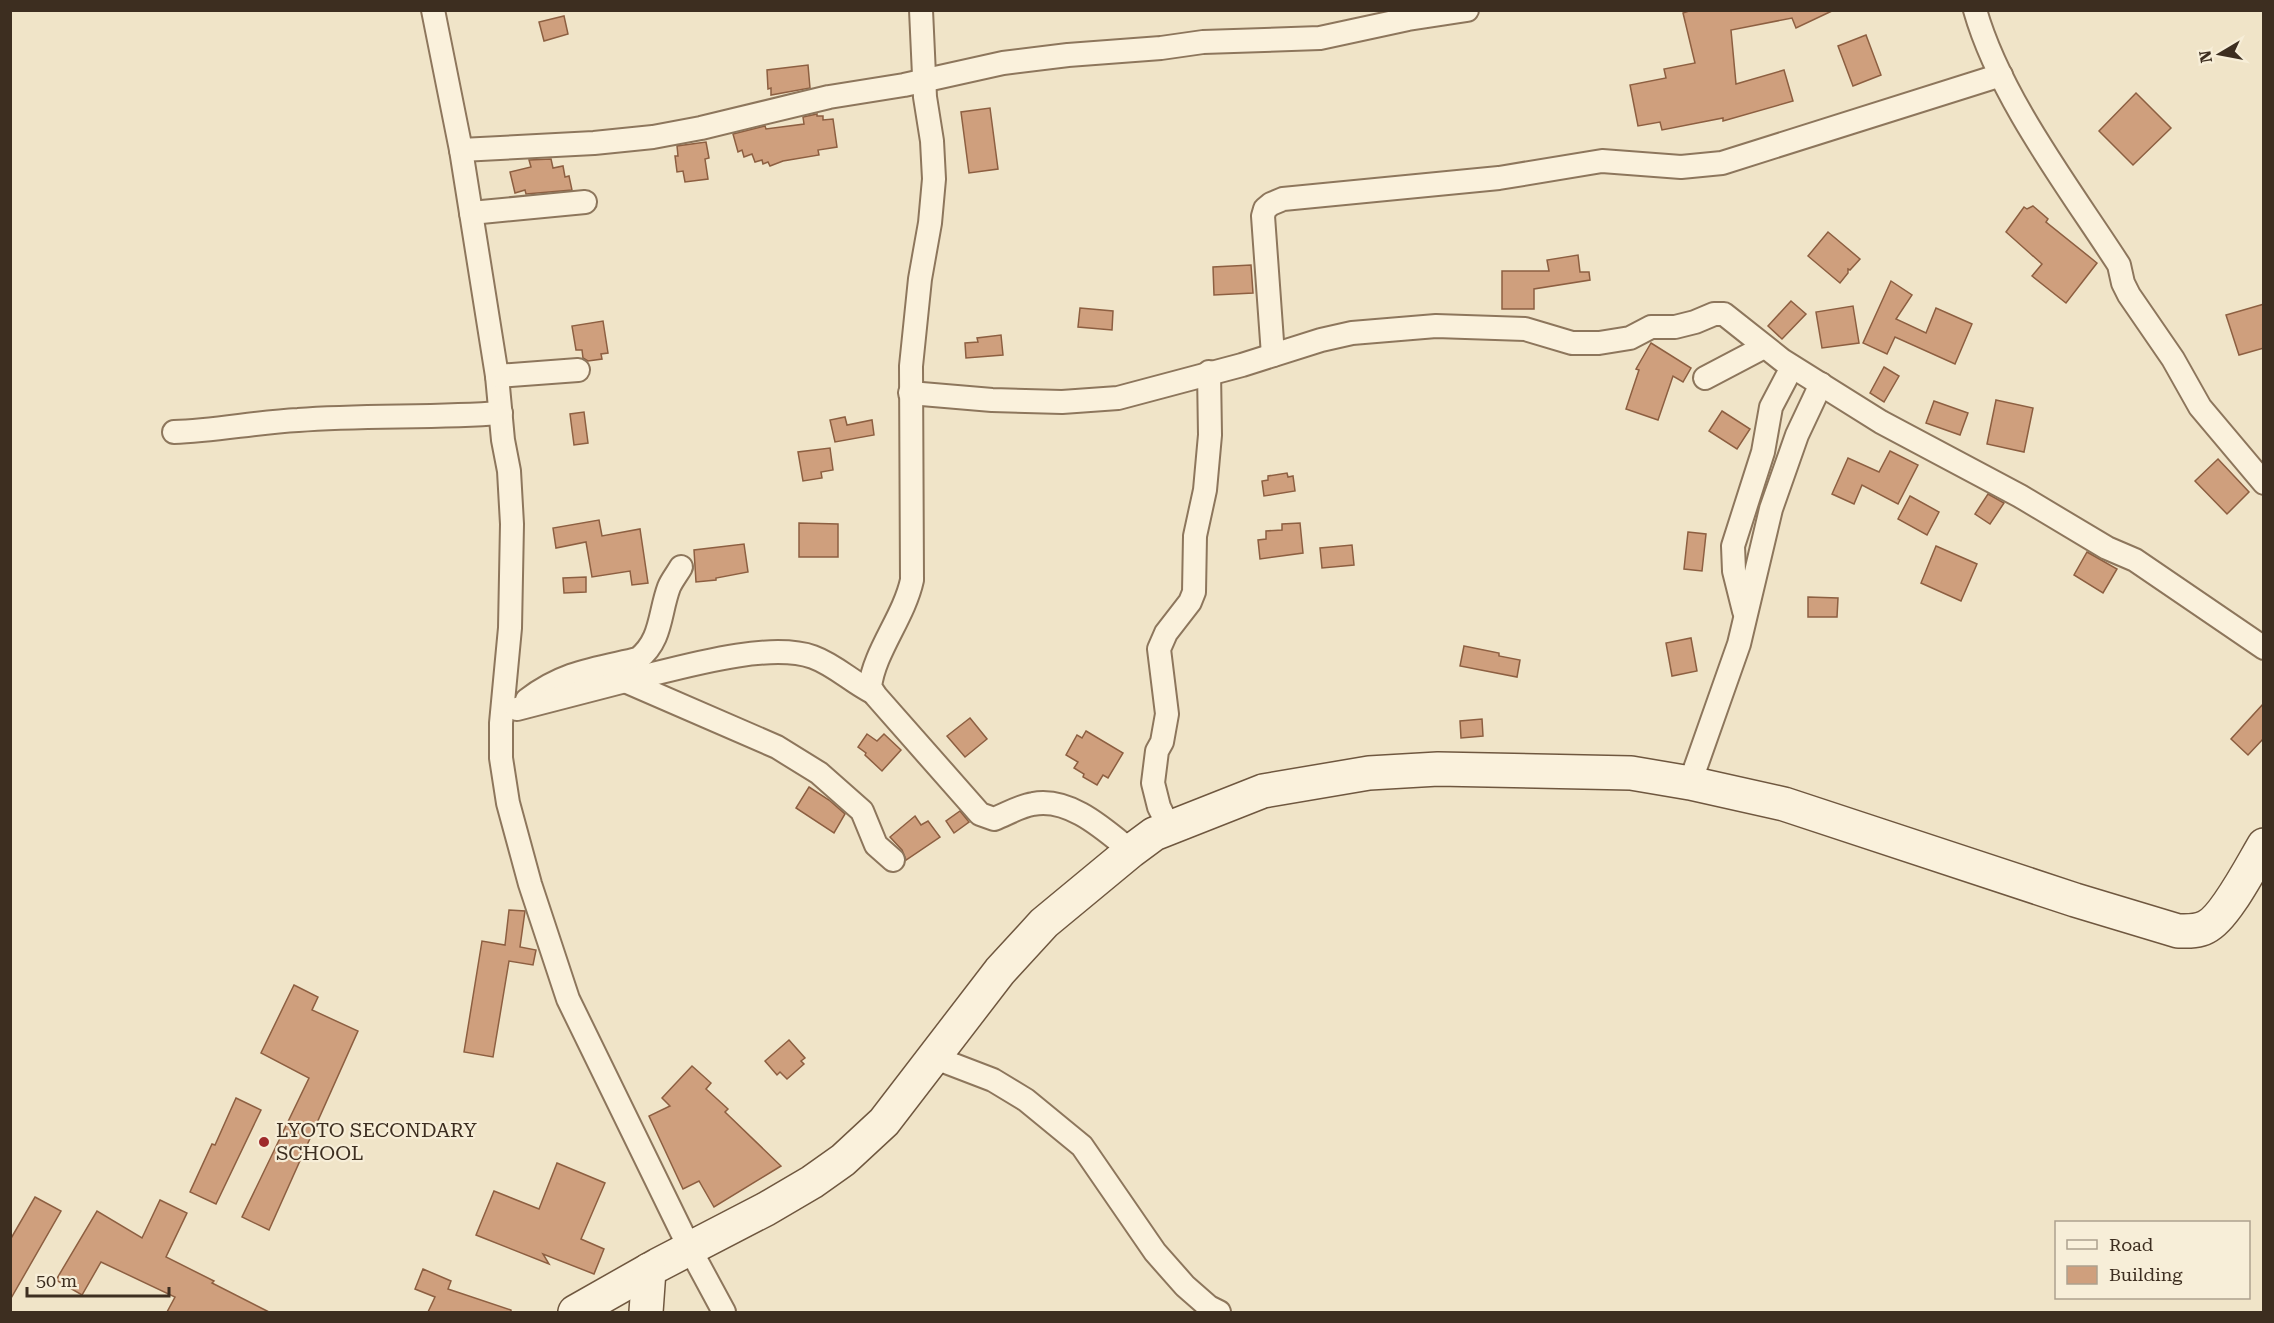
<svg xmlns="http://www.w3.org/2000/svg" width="2274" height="1323" viewBox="0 0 2274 1323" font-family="'Roboto Serif',serif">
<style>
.building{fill:#cf9f7d;stroke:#8d5f41;stroke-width:1.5}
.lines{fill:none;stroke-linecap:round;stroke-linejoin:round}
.street-casing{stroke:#8d765c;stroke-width:26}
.secondary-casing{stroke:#6f573f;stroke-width:36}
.street{stroke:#faf1dc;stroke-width:22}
.secondary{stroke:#faf1dc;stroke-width:33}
.poi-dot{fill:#9e2a2b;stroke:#f7eed8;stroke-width:2}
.labels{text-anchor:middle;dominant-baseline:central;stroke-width:4.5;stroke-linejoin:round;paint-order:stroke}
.poi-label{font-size:20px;fill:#3d2e20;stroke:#f7eed8;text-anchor:start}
</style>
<rect width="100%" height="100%" fill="#f0e4c8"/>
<!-- building -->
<g class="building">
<polygon points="1692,10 1834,10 1796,28 1792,18 1731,30 1736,84 1784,70 1793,101 1723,121 1723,118 1662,130 1660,122 1638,126 1630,85 1666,78 1664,69 1695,63 1683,13"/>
<polygon points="564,16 568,34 544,41 539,22"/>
<polygon points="1866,35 1881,75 1853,86 1838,46"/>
<polygon points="808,65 810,88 771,95 771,88 768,89 767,70"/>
<polygon points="2136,93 2171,128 2133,165 2099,131"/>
<polygon points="990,108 998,169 969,173 961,112"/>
<polygon points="817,114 817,116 823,116 823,120 833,119 837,147 818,150 819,155 783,161 770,166 768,162 763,164 762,160 755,162 752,154 744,157 742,150 738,152 733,134 765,126 766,129 804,124 803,117"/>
<polygon points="706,142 709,158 705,159 708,179 685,182 683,171 677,172 675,156 678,156 677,146"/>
<polygon points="551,159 553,168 563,166 565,177 569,176 572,190 526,194 525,190 515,193 510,172 531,167 529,160"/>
<polygon points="2033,206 2048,219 2046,222 2097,263 2066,303 2032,276 2042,264 2006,232 2024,207 2027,209"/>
<polygon points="1828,232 1860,259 1850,270 1848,269 1848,273 1840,283 1808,256"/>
<polygon points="1578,255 1580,272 1589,272 1590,280 1534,289 1534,309 1502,309 1502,271 1549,271 1547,260"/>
<polygon points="1251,265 1253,293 1214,295 1213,267"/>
<polygon points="1891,281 1912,295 1896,319 1926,333 1936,308 1972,324 1955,364 1895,337 1887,354 1863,343"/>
<polygon points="1791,301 1806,314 1782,339 1768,326"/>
<polygon points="2264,304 2264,348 2239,355 2226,315"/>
<polygon points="1853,306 1859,343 1822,348 1816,312"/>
<polygon points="1080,308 1113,311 1112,330 1078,327"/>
<polygon points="603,321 608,353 601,354 602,359 588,361 583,358 582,350 576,350 572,326"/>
<polygon points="1001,335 1003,355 966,358 965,343 978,342 977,338"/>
<polygon points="1651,343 1691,368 1683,382 1673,376 1658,420 1626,409 1639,370 1636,369"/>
<polygon points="1884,367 1899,376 1884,402 1870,393"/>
<polygon points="1996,400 2033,408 2024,452 1987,444"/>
<polygon points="1934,401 1968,413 1960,435 1926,423"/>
<polygon points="1722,411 1750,429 1737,449 1709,431"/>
<polygon points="584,412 588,443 574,445 570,414"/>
<polygon points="845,417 847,425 872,420 874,435 835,442 830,420"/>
<polygon points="830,448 833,470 821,472 822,478 803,481 798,452"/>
<polygon points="1890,451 1918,465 1898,504 1862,485 1854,504 1832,494 1848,458 1879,472"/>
<polygon points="2218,459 2249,492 2227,514 2195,481"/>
<polygon points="1287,473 1288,477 1293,476 1295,491 1264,496 1262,481 1268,480 1268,476"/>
<polygon points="1988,494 2004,503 1990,524 1975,514"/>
<polygon points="1910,496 1939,512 1927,535 1898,519"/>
<polygon points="599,520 602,536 640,529 648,583 632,585 630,571 592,577 586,542 556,548 553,528"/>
<polygon points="799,523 838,524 838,557 799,557"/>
<polygon points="1300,523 1303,553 1260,559 1258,540 1266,539 1266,531 1282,530 1282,524"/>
<polygon points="1688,532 1706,534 1702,571 1684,569"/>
<polygon points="744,544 748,572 716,578 716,580 696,582 694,550"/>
<polygon points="1352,545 1354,565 1322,568 1320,548"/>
<polygon points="1936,546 1977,564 1961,601 1921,583"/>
<polygon points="2087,552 2117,569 2103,593 2074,575"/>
<polygon points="586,577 586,592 564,593 563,578"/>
<polygon points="1808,597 1838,598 1837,617 1808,617"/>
<polygon points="1691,638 1697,671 1672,676 1666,643"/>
<polygon points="1464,646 1499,653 1499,656 1520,660 1517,677 1460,666"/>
<polygon points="2264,703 2264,738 2248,755 2231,739"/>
<polygon points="970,718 987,739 965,757 947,736"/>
<polygon points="1482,719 1483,736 1461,738 1460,721"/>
<polygon points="1086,731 1123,753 1108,778 1103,775 1097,785 1083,777 1084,774 1074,768 1078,762 1066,755 1077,735 1082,738"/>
<polygon points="867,734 877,741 884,734 901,750 882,771 865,755 866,753 858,747"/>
<polygon points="809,787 829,800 845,814 834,833 796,808"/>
<polygon points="960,811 969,822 954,833 946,821"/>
<polygon points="915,816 921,825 928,821 940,837 906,860 902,850 890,837"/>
<polygon points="509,910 525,911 520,947 536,950 533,965 509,961 493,1057 464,1052 482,941 505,945"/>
<polygon points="294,985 318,997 312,1010 358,1031 269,1230 242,1217 309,1078 261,1053"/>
<polygon points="789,1040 805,1058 801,1061 804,1064 787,1079 780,1072 777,1075 765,1061"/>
<polygon points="692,1066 711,1083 706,1089 728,1109 725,1112 781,1166 714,1207 699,1181 683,1189 649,1116 670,1106 662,1098"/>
<polygon points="236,1098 261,1110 216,1204 190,1192 212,1144 215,1145"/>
<polygon points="557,1163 605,1183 581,1239 604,1249 594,1274 543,1254 549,1264 476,1235 494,1191 539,1209"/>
<polygon points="35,1197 61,1211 10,1300 10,1240"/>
<polygon points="160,1200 187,1213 166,1257 214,1281 212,1283 269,1312 167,1312 175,1297 101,1262 82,1295 56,1280 97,1211 142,1238"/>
<polygon points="423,1269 451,1281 448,1289 511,1310 511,1312 428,1312 435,1297 415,1289"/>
</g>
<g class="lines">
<!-- street casing -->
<g class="street-casing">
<g id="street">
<polyline points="433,10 461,150 497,376 503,440 509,471 512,524 510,628 501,723 501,758 508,803 530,884 568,999 690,1249 724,1312"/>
<path d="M921 10 925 97 932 141 934 179 930 223 920 279 911 366 912 580C904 617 874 652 870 687L876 696 980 814 994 819C1007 814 1020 806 1033 804 1070 797 1105 830 1131 851"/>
<path d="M1975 10C2000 98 2070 189 2119 265L2123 283 2129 295 2173 359 2200 407 2264 483"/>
<polyline points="461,150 594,143 653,137 701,128 829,97 904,85 1003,63 1068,55 1161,48 1203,42 1320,38 1408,19 1467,10"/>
<polyline points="471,213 585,202"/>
<polyline points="1273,355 1263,216 1265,209 1271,204 1283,199 1499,178 1602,161 1681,167 1722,163 2001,75"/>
<polyline points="497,376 578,370"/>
<polyline points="1705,378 1764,347"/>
<polyline points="910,393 992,400 1062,402 1118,398 1242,365 1321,340 1352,333 1436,326 1525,329 1572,343 1599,343 1630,338 1651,327 1675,327 1695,322 1714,314 1724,314 1782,360 1881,422 2020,496 2107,548 2135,560 2264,648"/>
<path d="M174 432C215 431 256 422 298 420 365 415 433 418 501 413"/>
<polyline points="1744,611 1734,571 1733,546 1763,452 1771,407 1792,367"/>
<polyline points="625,681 777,747 819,773 862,811 876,845 893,860"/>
<path d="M527 700C563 672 595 669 638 659 662 640 659 614 669 587 672 580 677 574 681 567"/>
<path d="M517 709C556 699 594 689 633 679 679 668 768 641 813 657 835 665 852 682 872 692"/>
<polyline points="1690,783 1739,644 1771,509 1797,435 1821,384"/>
<polyline points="1169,827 1159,807 1153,783 1157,751 1162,742 1167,714 1159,649 1166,633 1190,602 1194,592 1195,536 1205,490 1210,435 1209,372"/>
<polyline points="933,1057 993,1080 1026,1100 1082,1146 1155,1252 1185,1286 1209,1307 1219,1312"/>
</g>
</g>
<!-- secondary casing -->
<g class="secondary-casing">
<g id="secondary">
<path d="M575 1312 658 1265 766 1209 812 1182 843 1160 884 1122 1000 971 1044 923 1131 851 1154 834 1263 791 1369 773 1438 769 1631 773 1690 783 1784 804 2075 900 2178 931C2187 931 2197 932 2206 927 2225 918 2252 865 2264 845"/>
<polyline points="646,1312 649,1270"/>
</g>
</g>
<!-- street -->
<use href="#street" class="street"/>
<!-- secondary -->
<use href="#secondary" class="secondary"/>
</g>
<!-- markers -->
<circle class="poi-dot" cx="264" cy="1142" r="6"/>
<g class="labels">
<!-- poi labels -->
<g class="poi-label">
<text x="276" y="1130">LYOTO SECONDARY<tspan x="276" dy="23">SCHOOL</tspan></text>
</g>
</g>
<!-- border -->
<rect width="2274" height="1323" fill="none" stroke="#3d2e20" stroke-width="24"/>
<!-- legend -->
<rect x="2055" y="1221" width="195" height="78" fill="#f7eed8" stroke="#ada18e" stroke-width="1.5"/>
<rect x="2067" y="1240" width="30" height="9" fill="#faf1dc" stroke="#ada18e" stroke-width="1.5"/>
<text x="2109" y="1251" font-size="18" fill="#3d2e20">Road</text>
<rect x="2067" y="1266" width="30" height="18" fill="#cf9f7d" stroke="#ada18e" stroke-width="1.5"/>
<text x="2109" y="1281" font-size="18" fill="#3d2e20">Building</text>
<!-- north arrow -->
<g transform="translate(2220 54) rotate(260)" stroke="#f7eed8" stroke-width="4.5" paint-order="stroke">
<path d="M0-4.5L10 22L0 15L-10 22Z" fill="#3d2e20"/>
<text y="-9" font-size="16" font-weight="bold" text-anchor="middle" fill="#3d2e20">N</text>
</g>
<!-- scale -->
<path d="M27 1287v9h142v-9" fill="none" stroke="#3d2e20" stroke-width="3"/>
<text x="36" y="1287" font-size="18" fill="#3d2e20" stroke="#f7eed8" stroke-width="4.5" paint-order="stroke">50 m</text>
</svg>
